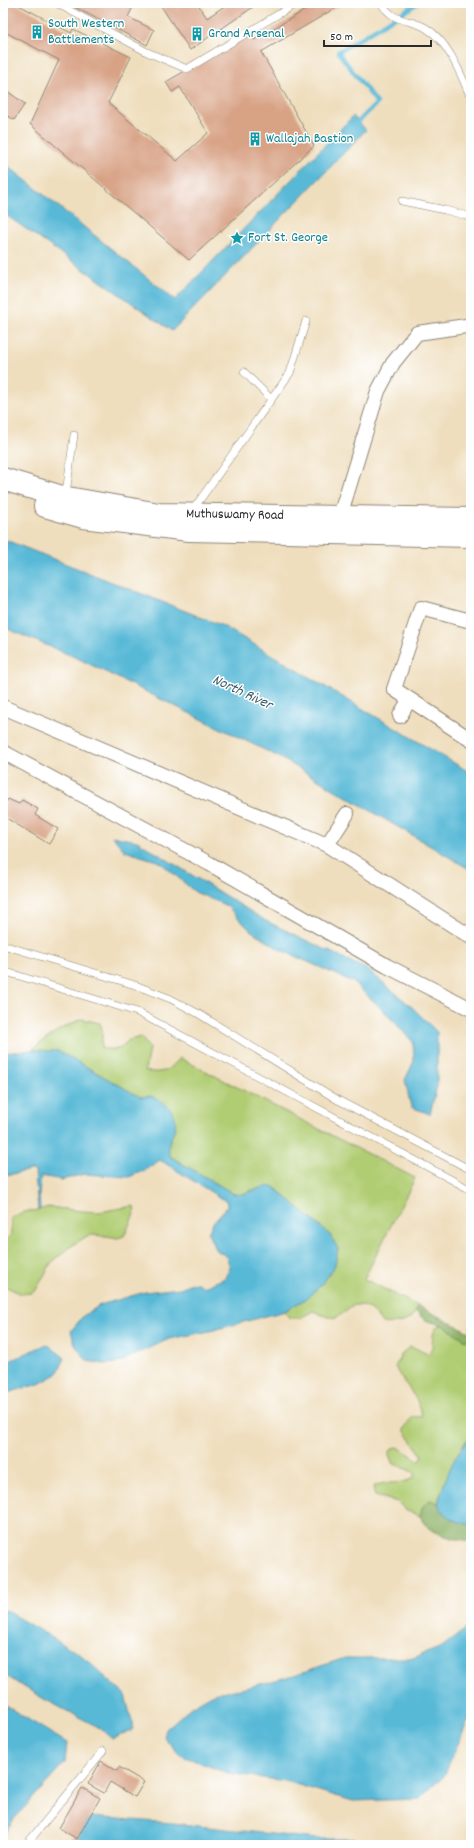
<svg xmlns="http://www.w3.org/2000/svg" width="474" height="1848" viewBox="0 0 474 1848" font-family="Dekko,sans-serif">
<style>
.green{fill:#b1cd73;stroke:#6e7c4f}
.forest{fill:#8cb065;stroke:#5c6e48}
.water{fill:#59b9d7;stroke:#427281}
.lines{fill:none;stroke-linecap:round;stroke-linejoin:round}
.stream{stroke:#59b9d7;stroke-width:4.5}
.building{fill:#d8a285}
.lane-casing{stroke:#8d8474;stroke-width:8}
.street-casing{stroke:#8d8474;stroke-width:16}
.primary-casing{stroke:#8d8474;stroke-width:24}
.lane{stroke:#fff;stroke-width:7}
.street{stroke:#fff;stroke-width:14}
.primary{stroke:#fff;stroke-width:22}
.labels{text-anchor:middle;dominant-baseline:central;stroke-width:3;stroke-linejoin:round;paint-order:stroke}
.culture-label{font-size:14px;fill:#0d838f;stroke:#fff;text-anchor:start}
.street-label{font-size:14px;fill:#2b2b2b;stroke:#fff}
.water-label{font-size:15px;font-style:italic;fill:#3b5d67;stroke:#fff}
</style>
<rect width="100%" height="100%" fill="#fff"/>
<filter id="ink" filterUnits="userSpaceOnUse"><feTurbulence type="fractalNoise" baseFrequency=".025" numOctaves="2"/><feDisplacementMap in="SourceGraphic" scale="8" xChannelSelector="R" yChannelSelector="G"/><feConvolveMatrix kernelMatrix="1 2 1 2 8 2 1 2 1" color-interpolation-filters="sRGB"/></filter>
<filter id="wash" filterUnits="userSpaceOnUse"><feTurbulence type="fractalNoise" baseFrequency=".012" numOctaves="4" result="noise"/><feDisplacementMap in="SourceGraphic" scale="16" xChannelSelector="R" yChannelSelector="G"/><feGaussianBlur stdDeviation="0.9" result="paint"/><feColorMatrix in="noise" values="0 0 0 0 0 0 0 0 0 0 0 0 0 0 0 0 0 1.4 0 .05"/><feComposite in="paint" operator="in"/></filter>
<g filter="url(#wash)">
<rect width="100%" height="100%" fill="#efdebd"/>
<!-- green -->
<g class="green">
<path d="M81 1019 100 1023C105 1035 100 1037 102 1049H119L129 1040 141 1037 149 1048 145 1071C163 1074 169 1071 180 1058L415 1178 364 1279 418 1306C412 1323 398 1325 382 1323 376 1314 365 1301 352 1306 347 1308 343 1315 337 1317 328 1319 321 1314 313 1311L300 1318H289L285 1311 307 1298 338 1249 330 1235 274 1187 252 1190 240 1195 234 1194 171 1157C165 1147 171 1137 175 1127L152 1096 140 1097 58 1051 31 1050 57 1031Z"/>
<polygon points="133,1206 136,1210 124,1236 118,1238 106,1236 89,1235 74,1244 51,1263 36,1290 31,1293 21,1294 3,1285 3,1242 11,1235 11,1218 23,1212 38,1210 48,1207 82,1211 99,1212"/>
<path d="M442 1325 471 1343V1437L465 1442 441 1492 438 1503 430 1501 423 1506 420 1516 405 1510 398 1502 375 1496 373 1487C383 1481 392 1484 402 1482 406 1482 411 1479 415 1477L413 1472 392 1463 389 1454 392 1448 398 1447 420 1461 423 1457 404 1430C409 1420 411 1415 422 1417 420 1397 403 1384 395 1367L402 1353 410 1347C419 1348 422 1353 430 1354 434 1344 431 1337 435 1328Z"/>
</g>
<!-- forest -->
<g class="forest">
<polygon points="418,1306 471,1333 471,1343 442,1325 425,1320 416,1312"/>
<path d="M430 1500 438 1503C446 1519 454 1521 471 1525V1541C450 1538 431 1536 420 1516L423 1506Z"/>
</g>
<!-- water -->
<g class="water">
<polygon points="353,116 366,130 172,331 3,213 3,162 175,300"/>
<polygon points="3,539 223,626 471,773 471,870 281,758 77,658 3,627"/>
<polygon points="112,836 137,841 266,921 368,970 413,1008 437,1032 437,1086 430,1114 411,1107 405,1080 414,1061 413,1042 382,1009 353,982 281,950 250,930 227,906 195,892 160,862 125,851"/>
<path d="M31 1050 58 1051 140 1097C143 1097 149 1096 152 1097 164 1100 179 1114 175 1127 173 1138 164 1146 171 1157L234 1194C248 1197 258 1184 274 1187L330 1235 338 1249 335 1265 323 1283 307 1298 285 1311 210 1331 169 1339 118 1363 105 1364 87 1361 75 1345 71 1331 83 1316 100 1305 145 1292 180 1288 189 1284 198 1283 204 1287 225 1278 230 1267 226 1256 215 1249 208 1233 214 1221 227 1207V1202L160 1160 145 1170 129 1177 84 1174 62 1180 41 1176 39 1194 40 1209 38 1210 35 1171 31 1170 3 1176V1053Z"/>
<polygon points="47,1344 65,1358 57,1374 39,1384 3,1394 3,1364"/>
<path d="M471 1437V1525C454 1521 446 1519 438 1503 445 1480 453 1454 471 1437Z"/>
<polygon points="3,1609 80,1654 125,1695 134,1729 112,1739 100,1728 44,1699 3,1674"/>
<polygon points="471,1625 471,1714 445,1774 420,1799 353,1801 285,1781 227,1773 180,1755 164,1737 166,1729 191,1707 215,1693 241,1689 291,1676 345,1658 413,1658 442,1647"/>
<polygon points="3,1704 67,1743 65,1763 13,1820 3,1838"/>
<polygon points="91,1817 172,1823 316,1839 354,1839 359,1845 67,1845"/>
</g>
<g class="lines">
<!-- stream -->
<polyline class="stream" points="354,126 377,103 338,52 418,3"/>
</g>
<g id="blocks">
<!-- building -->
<g class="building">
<polygon points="3,3 15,3 71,33 73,29 131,57 108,103 177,161 208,133 180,87 172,92 166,82 251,33 254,40 317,3 344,3 261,52 314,146 189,260 30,124 59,60 3,31"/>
<polygon points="67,3 135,3 128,17 154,30 147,45"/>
<polygon points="159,3 197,3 207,18 229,3 259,3 190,50"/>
<polygon points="3,88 25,104 14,120 3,113"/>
<polygon points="8,799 19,804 22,800 38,809 35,815 58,829 49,844 3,816 3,808"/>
<polygon points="101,1761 117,1771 119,1767 144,1782 135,1797 110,1782 104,1793 88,1784"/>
<polygon points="82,1788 100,1798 77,1839 59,1828"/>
</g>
</g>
</g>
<g filter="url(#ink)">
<use href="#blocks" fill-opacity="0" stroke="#8d8474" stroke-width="1"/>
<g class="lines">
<!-- lane casing -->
<g class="lane-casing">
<g id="lane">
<polyline points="56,3 147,52 187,69 297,3"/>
<path d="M381 3C395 24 408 18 426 28 449 42 461 75 471 98"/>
<polyline points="402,201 445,210 471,217"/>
<polyline points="244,372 271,399"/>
<polyline points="62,495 67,486 74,435"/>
<polyline points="192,511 290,373 306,321"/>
<polyline points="3,945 135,985 171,999 199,1014 338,1100 471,1170"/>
<polyline points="3,971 137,1012 471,1190"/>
<polyline points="26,1845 103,1751"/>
</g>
</g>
<!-- street casing -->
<g class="street-casing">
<g id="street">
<polyline points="340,516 378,391 393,363 417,333 466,326"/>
<polyline points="471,621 421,608 394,689 471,740"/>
<polyline points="3,707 327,845 471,937"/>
<polyline points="400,716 409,700"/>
<polyline points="3,752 210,864 387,966 471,1009"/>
<polyline points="327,845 347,814"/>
</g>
</g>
<!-- primary casing -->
<g class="primary-casing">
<g id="primary">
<polyline points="3,479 62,497 159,514 471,519"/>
<polyline points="45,506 83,517 189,530 471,536"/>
</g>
</g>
<!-- lane -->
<use href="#lane" class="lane"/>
<!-- street -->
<use href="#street" class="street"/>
<!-- primary -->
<use href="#primary" class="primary"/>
</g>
</g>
<!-- icons -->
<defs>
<g id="building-bare" transform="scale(1.08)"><path d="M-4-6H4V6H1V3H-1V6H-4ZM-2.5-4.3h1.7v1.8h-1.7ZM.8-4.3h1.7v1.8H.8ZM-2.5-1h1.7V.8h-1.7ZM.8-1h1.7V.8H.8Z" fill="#0f9aa8" stroke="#fff" stroke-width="2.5" paint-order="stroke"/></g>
<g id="sight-bare" transform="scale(1.08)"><path d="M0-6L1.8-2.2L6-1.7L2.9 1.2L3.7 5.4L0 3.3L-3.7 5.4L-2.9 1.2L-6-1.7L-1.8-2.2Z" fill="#0f9aa8" stroke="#fff" stroke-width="2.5" paint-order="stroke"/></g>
</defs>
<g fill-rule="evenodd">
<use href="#building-bare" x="37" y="32"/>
<use href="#building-bare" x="197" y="34"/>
<use href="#building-bare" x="255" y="139"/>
<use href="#sight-bare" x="237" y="238"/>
</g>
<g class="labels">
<!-- culture labels -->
<g class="culture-label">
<text x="48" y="24">South Western<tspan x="48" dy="16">Battlements</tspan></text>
<text x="208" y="34">Grand Arsenal</text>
<text x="266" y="139">Wallajah Bastion</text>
<text x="248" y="238">Fort St. George</text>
</g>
<!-- street labels -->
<g class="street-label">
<text transform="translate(235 515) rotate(1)">Muthuswamy Road</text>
</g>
<!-- water labels -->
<g class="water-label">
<text transform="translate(242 693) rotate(25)">North River</text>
</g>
</g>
<!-- margin -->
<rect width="474" height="1848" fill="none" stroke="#fff" stroke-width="16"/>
<!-- scale -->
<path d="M324 40v6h107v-6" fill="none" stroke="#2b2b2b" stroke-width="2"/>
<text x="330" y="40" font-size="12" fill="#2b2b2b" stroke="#ffffff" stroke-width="3" paint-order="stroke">50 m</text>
</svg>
